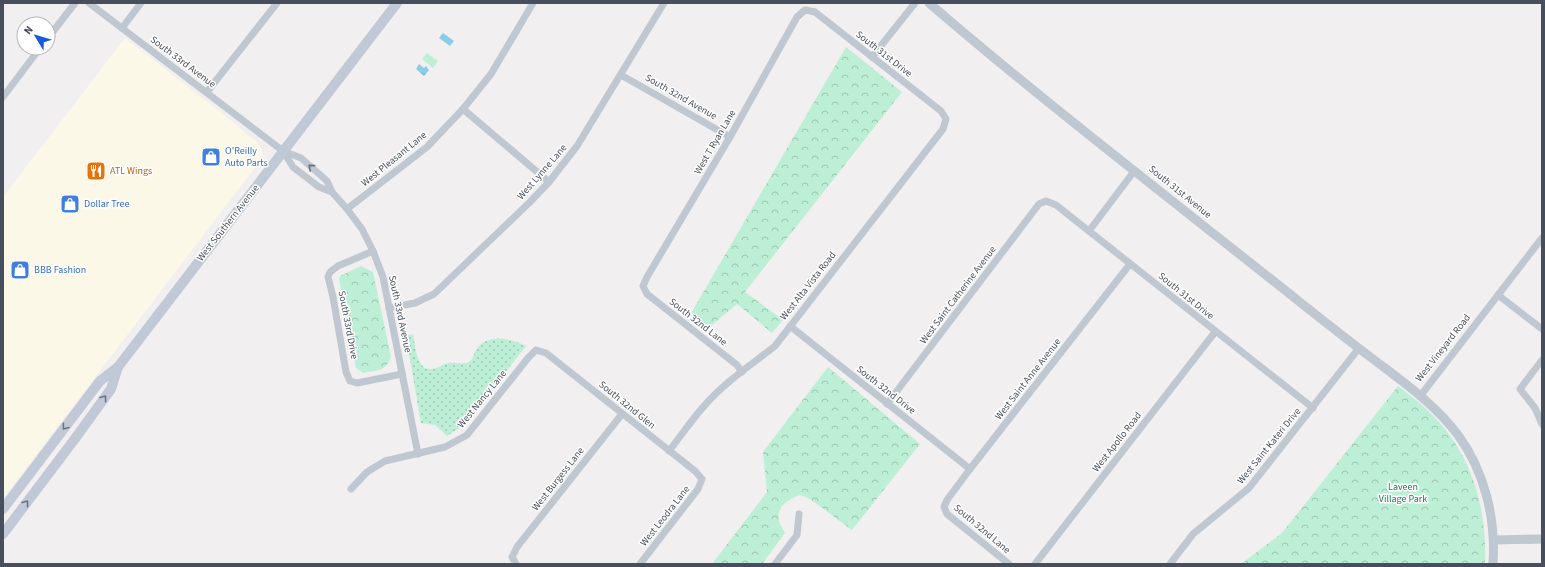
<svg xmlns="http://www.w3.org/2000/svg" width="1545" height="567" viewBox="0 0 1545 567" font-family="'Source Sans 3',sans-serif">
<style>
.commercial{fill:#fcf8e8}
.grass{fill:url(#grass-dots)}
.park{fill:url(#park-crowns)}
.garden{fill:#bdefd6}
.water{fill:url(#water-ripples)}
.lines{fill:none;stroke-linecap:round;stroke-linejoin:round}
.minor{stroke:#bfc7d1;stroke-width:7}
.tertiary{stroke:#bfc7d1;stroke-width:9}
.secondary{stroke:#c1c9d7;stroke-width:10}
.oneway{stroke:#6b737f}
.oneway2{stroke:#6c7481}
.labels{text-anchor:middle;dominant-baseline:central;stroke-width:3;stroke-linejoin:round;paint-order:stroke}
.street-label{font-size:10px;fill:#474f5c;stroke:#fff}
.shop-label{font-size:10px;fill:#366cbe;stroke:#fff;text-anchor:start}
.food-label{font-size:10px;fill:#c56008;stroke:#fff;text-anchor:start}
.park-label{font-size:10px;fill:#187d56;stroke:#fff}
</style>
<defs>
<pattern id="grass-dots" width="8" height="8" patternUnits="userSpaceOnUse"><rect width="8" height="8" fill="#bdefd6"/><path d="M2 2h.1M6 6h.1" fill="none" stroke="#9bc4b1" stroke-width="1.8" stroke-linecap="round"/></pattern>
<pattern id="park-crowns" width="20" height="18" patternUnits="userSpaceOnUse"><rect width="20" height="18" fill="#bdefd6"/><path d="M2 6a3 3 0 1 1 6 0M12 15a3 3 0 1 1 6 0" fill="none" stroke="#9bc4b1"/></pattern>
<pattern id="water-ripples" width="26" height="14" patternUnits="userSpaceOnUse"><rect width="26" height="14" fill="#8bcceb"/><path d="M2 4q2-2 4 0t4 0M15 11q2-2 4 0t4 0" fill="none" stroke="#73a8c2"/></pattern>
</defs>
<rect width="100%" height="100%" fill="#f1efef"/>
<!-- commercial -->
<polygon class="commercial" points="125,38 214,107 258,143 262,150 263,157 3,498 3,197"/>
<!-- grass -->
<path class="grass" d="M413 334C415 344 416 370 431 369 437 369 443 364 448 363 454 362 461 364 467 363 473 361 473 355 476 350 487 333 511 338 526 346L469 418 465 424 447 436 435 425 421 423 406 336Z"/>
<!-- park -->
<g class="park">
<polygon points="846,47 902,92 745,292 783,320 772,333 737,304 707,329 690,315"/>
<path d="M361 266 373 272 391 357C386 372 377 370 363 373L356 368 339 279 340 276Z"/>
<path d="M828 367 920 444 852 530 810 499 800 495C789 499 776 506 779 521 780 525 783 529 785 533L762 564H712L767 492 763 452Z"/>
<path d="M1398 386C1412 397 1426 407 1437 420 1474 459 1487 512 1485 564H1241L1282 533Z"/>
</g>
<!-- garden -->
<polygon class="garden" points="427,53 438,61 433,68 422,59"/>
<!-- water -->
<g class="water">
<polygon points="443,33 454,41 450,46 439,38"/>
<polygon points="419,64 424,68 426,66 429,70 424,76 416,69"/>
</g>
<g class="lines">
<!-- minor -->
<g class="minor">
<polyline points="89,3 283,151 301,158 327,181 332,192 347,209 362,229 373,251 383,277 418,454"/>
<polyline points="122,28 141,3"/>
<polyline points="48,38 75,3"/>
<polyline points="872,57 915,3"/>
<polyline points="621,75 730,137"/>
<polyline points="207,92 277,3"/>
<polyline points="3,97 40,48"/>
<polyline points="463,109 549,182"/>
<polyline points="283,151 293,167 319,187 332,192"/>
<polyline points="347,209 427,147 463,109 491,74 533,3"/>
<polyline points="1089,231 1135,170"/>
<polyline points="373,251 338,266 330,272 328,277 333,297 346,372 350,381 357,383 402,374"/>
<polyline points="1498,295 1542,329"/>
<polyline points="389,308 415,303 434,294 530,202 549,182 577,146 664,3"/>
<polyline points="790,326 970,469"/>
<polyline points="1542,360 1520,389 1535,408 1542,424"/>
<polyline points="1421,395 1542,238"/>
<polyline points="887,404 1039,204 1046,201 1056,205 1313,408"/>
<path d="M669 451C681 436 692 419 705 405 725 382 751 365 775 346L943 129 946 119 941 111 815 12 805 10 797 17 730 137 647 277 643 286 647 294 737 365 742 372"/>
<polyline points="351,489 367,472 385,461 445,447 467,435 528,358 536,350 546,353 695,471 702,479 698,489 640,564"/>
<polyline points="516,564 512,557 517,547 622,414"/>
<polyline points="775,564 797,535 799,514"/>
<polyline points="1009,564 947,514 944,507 947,500 970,469 1130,264"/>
<polyline points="1035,564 1215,332"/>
<polyline points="1170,564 1193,534 1249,488 1359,348"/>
</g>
<!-- tertiary -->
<g class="tertiary">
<path d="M929 3C1050 107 1177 204 1301 303 1325 322 1349 341 1373 359 1403 382 1435 404 1458 435 1485 472 1496 519 1493 564"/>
<polyline points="1494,540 1542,539"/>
</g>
<!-- secondary -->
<g class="secondary">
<polyline points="3,509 100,381 118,367 397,3"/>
<polyline points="3,534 74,440 111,389 118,367"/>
</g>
</g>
<!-- one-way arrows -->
<defs><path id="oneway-chevron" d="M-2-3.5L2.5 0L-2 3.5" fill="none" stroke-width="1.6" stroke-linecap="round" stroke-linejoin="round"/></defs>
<use class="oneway" href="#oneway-chevron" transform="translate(311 167) rotate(-140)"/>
<g class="oneway2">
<use href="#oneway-chevron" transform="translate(104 398) rotate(-54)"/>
<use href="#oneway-chevron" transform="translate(65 427) rotate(127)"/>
<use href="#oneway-chevron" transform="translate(26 503) rotate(-53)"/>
</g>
<!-- icons -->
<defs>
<g id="shop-square" transform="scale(1)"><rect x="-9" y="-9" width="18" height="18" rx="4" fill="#3f7fe0" stroke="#fff"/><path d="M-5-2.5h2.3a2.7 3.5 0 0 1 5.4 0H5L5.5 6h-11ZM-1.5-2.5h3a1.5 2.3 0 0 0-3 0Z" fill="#fff"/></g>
<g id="restaurant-square" transform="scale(1)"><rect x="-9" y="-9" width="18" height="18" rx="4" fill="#e8710a" stroke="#fff"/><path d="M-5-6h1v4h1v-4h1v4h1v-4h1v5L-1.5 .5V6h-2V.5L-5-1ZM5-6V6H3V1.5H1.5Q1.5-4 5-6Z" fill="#fff"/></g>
</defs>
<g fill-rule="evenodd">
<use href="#shop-square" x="211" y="157"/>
<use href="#restaurant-square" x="96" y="171"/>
<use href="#shop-square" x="70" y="204"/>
<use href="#shop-square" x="20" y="270"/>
</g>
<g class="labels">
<!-- street labels -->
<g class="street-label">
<text transform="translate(884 54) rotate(38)">South 31st Drive</text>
<text transform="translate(183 62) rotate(37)">South 33rd Avenue</text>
<text transform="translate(681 97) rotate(30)">South 32nd Avenue</text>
<text transform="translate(715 142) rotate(-60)">West T Ryan Lane</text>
<text transform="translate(394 159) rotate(-39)">West Pleasant Lane</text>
<text transform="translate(542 172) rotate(-49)">West Lynne Lane</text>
<text transform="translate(1180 192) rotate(39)">South 31st Avenue</text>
<text transform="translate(228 223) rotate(-52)">West Southern Avenue</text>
<text transform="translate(808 286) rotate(-52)">West Alta Vista Road</text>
<text transform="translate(958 295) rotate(-53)">West Saint Catherine Avenue</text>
<text transform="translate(1186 296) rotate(39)">South 31st Drive</text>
<text transform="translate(400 314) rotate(78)">South 33rd Avenue</text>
<text transform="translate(698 322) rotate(38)">South 32nd Lane</text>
<text transform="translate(348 325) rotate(79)">South 33rd Drive</text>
<text transform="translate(1443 348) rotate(-52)">West Vineyard Road</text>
<text transform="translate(1028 379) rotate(-52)">West Saint Anne Avenue</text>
<text transform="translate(886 390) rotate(38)">South 32nd Drive</text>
<text transform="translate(482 399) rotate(-51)">West Nancy Lane</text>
<text transform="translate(627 405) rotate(39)">South 32nd Glen</text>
<text transform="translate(1117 442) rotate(-52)">West Apollo Road</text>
<text transform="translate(1269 446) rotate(-51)">West Saint Kateri Drive</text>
<text transform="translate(558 479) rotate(-52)">West Burgess Lane</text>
<text transform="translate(665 516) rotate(-52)">West Leodra Lane</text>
<text transform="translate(982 529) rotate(40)">South 32nd Lane</text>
</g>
<!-- shop labels -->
<g class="shop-label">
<text x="225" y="151">O'Reilly<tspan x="225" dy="12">Auto Parts</tspan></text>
<text x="84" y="204">Dollar Tree</text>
<text x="34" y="270">BBB Fashion</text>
</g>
<!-- food labels -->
<g class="food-label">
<text x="110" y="171">ATL Wings</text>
</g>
<!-- park labels -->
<g class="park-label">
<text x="1403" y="487">Laveen<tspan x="1403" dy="12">Village Park</tspan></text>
</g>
</g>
<!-- border -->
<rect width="1545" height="567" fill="none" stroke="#474f5c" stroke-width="8"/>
<!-- north arrow -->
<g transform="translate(36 36) rotate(308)"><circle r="19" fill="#ffffff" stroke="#b5b9be"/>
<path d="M0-3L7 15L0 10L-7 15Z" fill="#1a5adf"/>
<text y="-6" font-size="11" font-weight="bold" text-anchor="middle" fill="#474f5c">N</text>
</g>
</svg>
